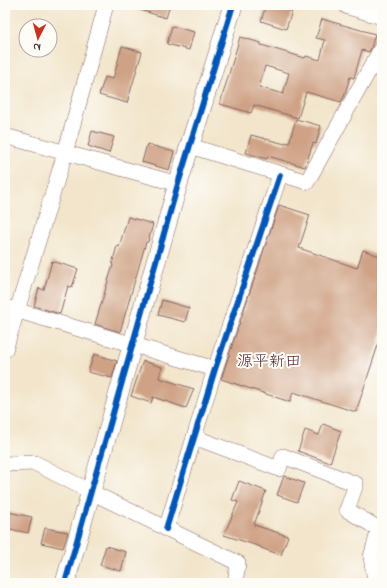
<svg xmlns="http://www.w3.org/2000/svg" width="387" height="588" viewBox="0 0 387 588" font-family="'Indie Flower','Klee One',sans-serif">
<style>
.building{fill:#cfa285;fill-rule:evenodd}
.lines{fill:none;stroke-linecap:round;stroke-linejoin:round}
.minor-casing{stroke:#856463;stroke-width:16}
.tertiary-casing{stroke:#856463;stroke-width:20}
.minor{stroke:#fff;stroke-width:15}
.tertiary{stroke:#fff;stroke-width:19}
.cycleway-casing{stroke:#fdfcf7;stroke-width:8}
.cycleway{stroke:#0057b8;stroke-width:6}
.labels{text-anchor:middle;dominant-baseline:central;stroke-width:4;stroke-linejoin:round;paint-order:stroke}
.quarter-label{font-size:16px;fill:#4a1f2b;stroke:#fdfcf7}
</style>
<rect width="100%" height="100%" fill="#fdfcf7"/>
<filter id="ink" filterUnits="userSpaceOnUse"><feTurbulence type="fractalNoise" baseFrequency=".025" numOctaves="2"/><feDisplacementMap in="SourceGraphic" scale="8" xChannelSelector="R" yChannelSelector="G"/><feConvolveMatrix kernelMatrix="1 2 1 2 8 2 1 2 1" color-interpolation-filters="sRGB"/></filter>
<filter id="wash" filterUnits="userSpaceOnUse"><feTurbulence type="fractalNoise" baseFrequency=".012" numOctaves="4" result="noise"/><feDisplacementMap in="SourceGraphic" scale="16" xChannelSelector="R" yChannelSelector="G"/><feGaussianBlur stdDeviation="0.9" result="paint"/><feColorMatrix in="noise" values="0 0 0 0 0 0 0 0 0 0 0 0 0 0 0 0 0 1.4 0 .05"/><feComposite in="paint" operator="in"/></filter>
<g filter="url(#wash)">
<rect width="100%" height="100%" fill="#f2e5cb"/>
<g id="blocks">
<!-- building -->
<g class="building">
<polygon points="134,5 170,5 166,18 134,8"/>
<polygon points="266,5 272,5 292,11 286,29 261,21"/>
<path d="M322 19 375 34 371 48 369 52 362 50 354 78 350 77 344 97 341 102 306 92 298 118 254 105 251 113 220 104 240 37 261 43V45L305 58 306 56 320 60 325 40 316 38ZM265 66 289 73 283 94 259 87Z"/>
<polygon points="172,26 194,32 189,50 167,44"/>
<polygon points="122,46 142,52 127,103 99,95 105,77 113,79"/>
<polygon points="296,119 321,126 316,144 313,143 305,167 268,156 267,159 246,153 251,135 285,144 285,142 289,143"/>
<polygon points="92,131 114,137 109,153 88,146"/>
<polygon points="147,144 174,152 169,170 142,162"/>
<polygon points="279,205 310,215 299,248 357,268 363,250 382,257 382,333 356,412 293,392 290,402 221,379"/>
<polygon points="128,217 153,224 148,242 146,242 120,332 95,324 113,265 112,264 117,246 119,247"/>
<polygon points="52,261 78,269 72,287 68,286 60,314 34,306 39,288 44,290"/>
<polygon points="162,300 189,308 185,322 158,315"/>
<polygon points="94,354 117,361 112,378 88,372"/>
<polygon points="143,361 162,367 159,378 194,389 186,408 153,397 151,403 131,396"/>
<polygon points="323,424 341,431 330,463 298,451 305,430 319,435"/>
<polygon points="284,476 304,483 297,502 277,495"/>
<polygon points="239,481 266,491 254,525 288,536 281,555 261,548 261,547 224,535 238,502 232,500"/>
<polygon points="8,512 32,517 28,533 5,528"/>
<polygon points="45,528 68,532 63,548 41,543"/>
<polygon points="106,546 126,552 121,571 100,565"/>
</g>
</g>
</g>
<g filter="url(#ink)">
<use href="#blocks" fill-opacity="0" stroke="#856463" stroke-width="1"/>
<g class="lines">
<!-- minor casing -->
<g class="minor-casing">
<g id="minor">
<polyline points="5,136 178,184"/>
<polyline points="190,146 307,182 382,47"/>
<polyline points="5,307 215,369"/>
<polyline points="5,350 65,153 106,5"/>
<polyline points="194,437 279,469 283,456 356,484 347,510 379,529 371,557 375,580 374,583"/>
<polyline points="5,464 35,463 91,492 238,563 235,583"/>
<polyline points="166,529 215,369 280,175"/>
</g>
</g>
<!-- tertiary casing -->
<g class="tertiary-casing">
<g id="tertiary">
<polyline points="348,5 382,15"/>
<polyline points="65,583 178,184 233,5"/>
</g>
</g>
<!-- minor -->
<use href="#minor" class="minor"/>
<!-- tertiary -->
<use href="#tertiary" class="tertiary"/>
<!-- cycleway casing -->
<g class="cycleway-casing">
<g id="cycleway">
<polyline points="166,529 215,369 280,175"/>
<polyline points="65,583 178,184 233,5"/>
</g>
</g>
<!-- cycleway -->
<use href="#cycleway" class="cycleway"/>
</g>
</g>
<g class="labels">
<!-- quarter labels -->
<g class="quarter-label">
<text x="269" y="362">源平新田</text>
</g>
</g>
<!-- margin -->
<rect width="387" height="588" fill="none" stroke="#fdfcf7" stroke-width="20"/>
<!-- north arrow -->
<g transform="translate(38 38) rotate(186)"><circle r="19" fill="#fdfcf7" stroke="#b5a4a5"/>
<path d="M0-3L7 15L0 10L-7 15Z" fill="#c8321e"/>
<text y="-6" font-size="11" font-weight="bold" text-anchor="middle" fill="#4a1f2b">N</text>
</g>
</svg>
